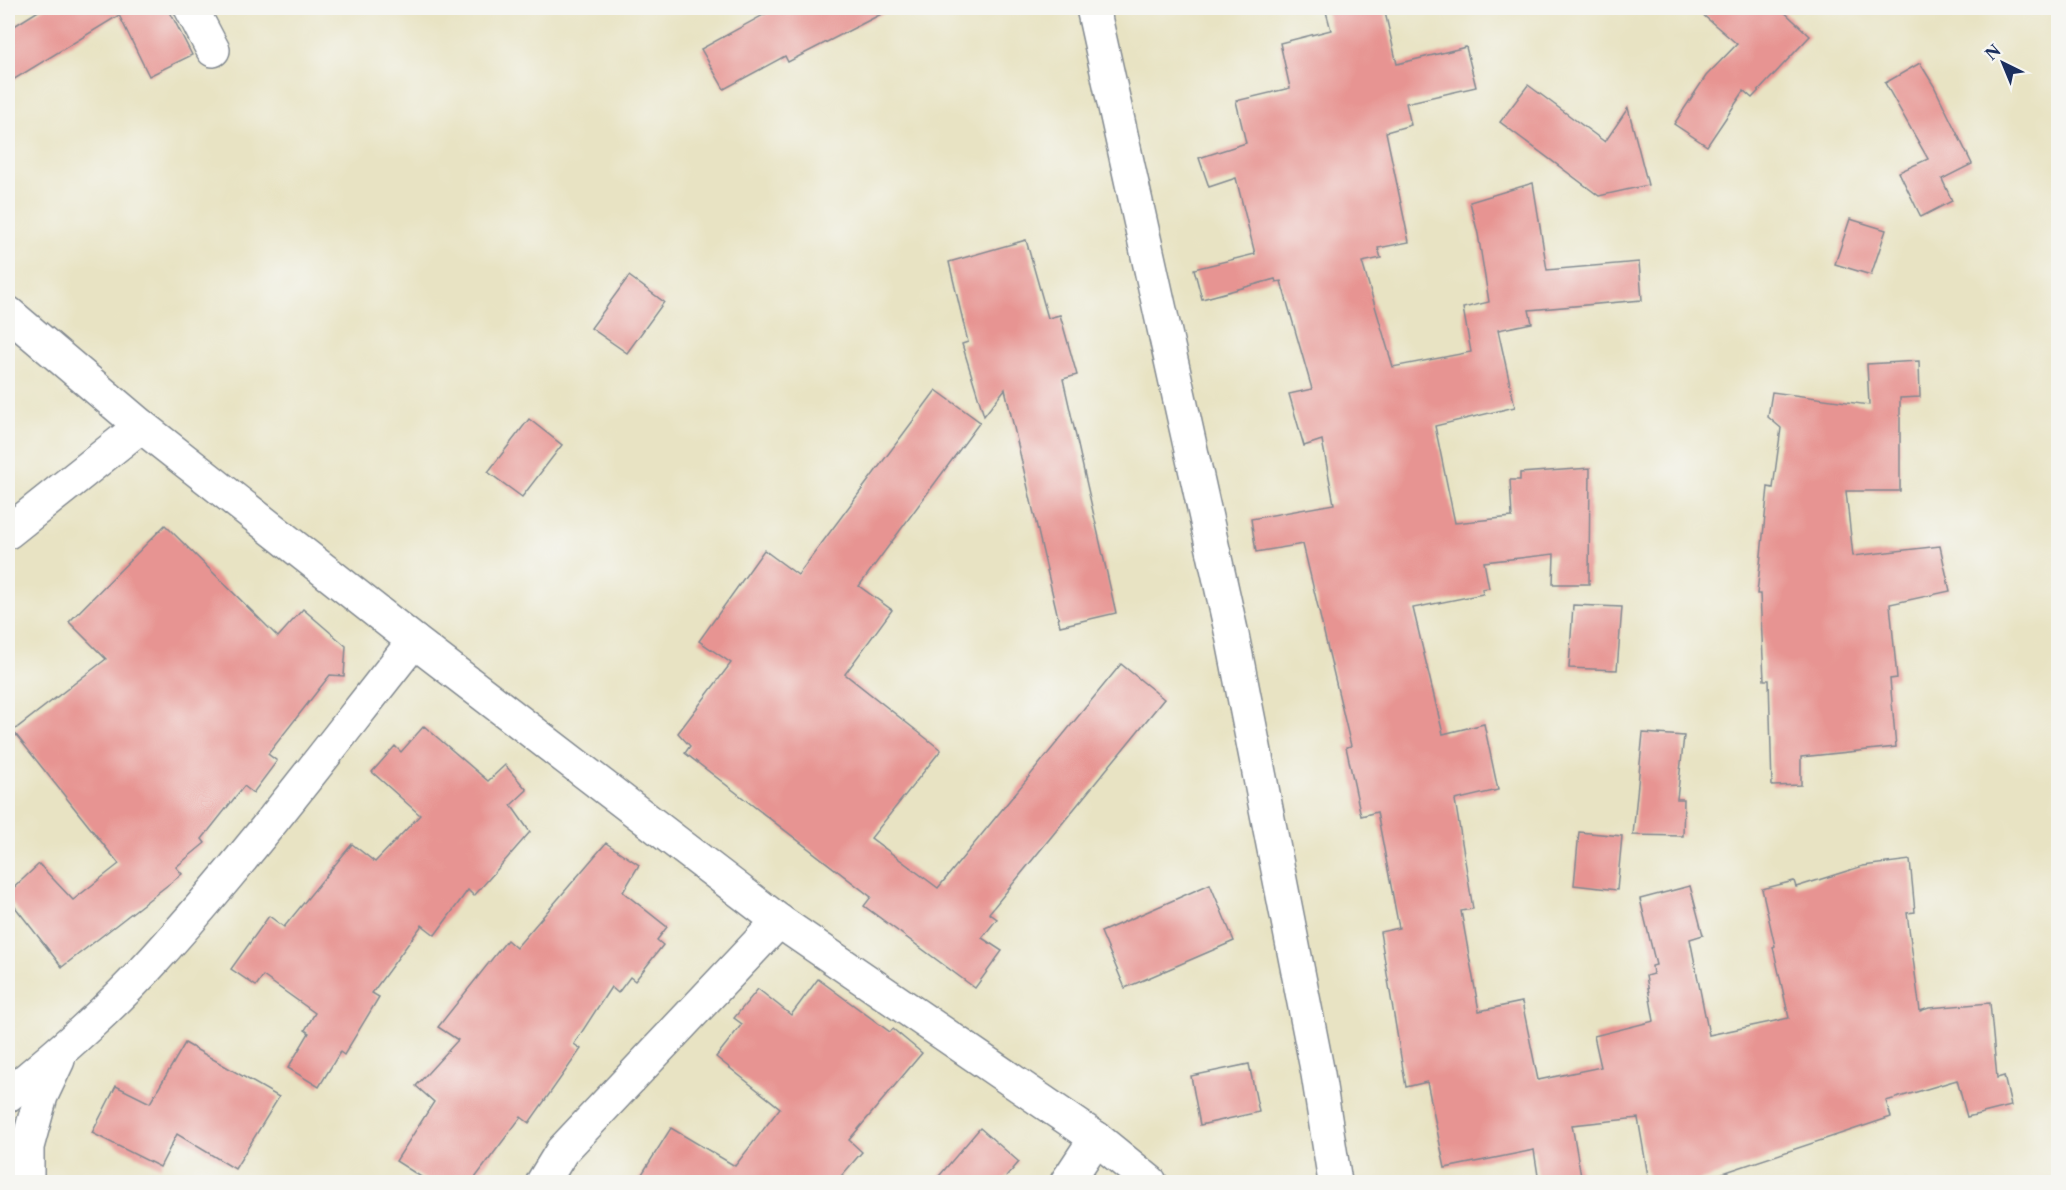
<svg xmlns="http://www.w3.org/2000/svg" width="2066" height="1190" viewBox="0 0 2066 1190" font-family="'Libre Caslon Text',serif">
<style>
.building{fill:#e79492}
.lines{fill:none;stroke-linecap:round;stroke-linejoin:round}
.minor-casing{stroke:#828990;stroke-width:36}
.tertiary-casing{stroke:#828990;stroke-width:36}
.minor{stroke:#fff;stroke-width:33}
.tertiary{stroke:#fff;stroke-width:33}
</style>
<rect width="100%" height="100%" fill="#f6f6f2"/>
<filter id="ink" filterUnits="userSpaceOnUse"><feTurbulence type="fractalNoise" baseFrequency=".0167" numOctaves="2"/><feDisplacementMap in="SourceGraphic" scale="12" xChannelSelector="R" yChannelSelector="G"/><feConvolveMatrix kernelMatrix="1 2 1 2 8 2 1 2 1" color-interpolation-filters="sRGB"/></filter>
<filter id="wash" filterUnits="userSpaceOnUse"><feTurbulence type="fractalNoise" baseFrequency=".008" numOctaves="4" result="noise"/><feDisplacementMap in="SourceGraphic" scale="24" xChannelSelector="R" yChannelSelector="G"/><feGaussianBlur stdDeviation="1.35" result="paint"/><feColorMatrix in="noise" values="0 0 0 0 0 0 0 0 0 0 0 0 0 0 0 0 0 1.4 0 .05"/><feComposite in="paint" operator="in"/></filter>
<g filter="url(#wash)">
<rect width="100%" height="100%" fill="#e8e3c3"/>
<g id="blocks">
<!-- building -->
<g class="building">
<polygon points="43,8 168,8 192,55 149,76 119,15 8,83 8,30"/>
<polygon points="776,8 893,8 788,62 785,56 724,89 701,49"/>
<polygon points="1325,8 1384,8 1397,64 1466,47 1476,87 1406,103 1411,125 1386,132 1409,242 1378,248 1381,258 1362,262 1393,367 1471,352 1463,308 1489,302 1478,234 1470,202 1533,183 1547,270 1639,262 1642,300 1529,310 1532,323 1498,330 1515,407 1435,426 1455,523 1512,517 1510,480 1520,480 1520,473 1590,468 1589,584 1553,584 1554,554 1484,562 1489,588 1482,589 1483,594 1413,608 1443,734 1484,724 1498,790 1455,800 1473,909 1461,911 1479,1011 1522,1002 1538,1080 1601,1067 1594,1036 1654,1021 1646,976 1653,974 1652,966 1656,965 1640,899 1690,886 1703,935 1690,939 1709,1035 1789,1018 1773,947 1775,946 1762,889 1794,881 1796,887 1863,866 1910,860 1915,912 1907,913 1920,1011 1929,1008 1990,1003 1997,1078 2004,1076 2011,1106 1967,1117 1957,1080 1886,1101 1891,1117 1696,1182 1649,1182 1638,1118 1572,1125 1582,1182 1539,1182 1534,1150 1445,1168 1427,1082 1406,1087 1380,932 1399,928 1377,812 1361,816 1346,747 1351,746 1303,544 1256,552 1251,519 1334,504 1322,440 1304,446 1289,394 1312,389 1281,281 1276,282 1275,279 1202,299 1194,269 1255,254 1236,178 1209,187 1199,158 1246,143 1236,101 1290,88 1280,43 1331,30"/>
<polygon points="1695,8 1780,8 1810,36 1752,98 1744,91 1707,146 1674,124 1706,76 1737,44"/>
<polygon points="1920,63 1934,86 1972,164 1942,179 1952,201 1921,217 1899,172 1928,159 1885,83"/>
<polygon points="1528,85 1605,142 1628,108 1648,185 1599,196 1500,122"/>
<polygon points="1850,219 1886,230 1871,275 1835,264"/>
<polygon points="1026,240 1048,318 1060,315 1077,375 1063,379 1116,613 1060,626 1005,389 984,416 962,344 968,342 949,262"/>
<polygon points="629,276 664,302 627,353 591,328"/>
<polygon points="1919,361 1920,397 1900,398 1900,491 1846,491 1853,556 1940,546 1950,591 1890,604 1897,678 1890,679 1896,747 1801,757 1801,785 1772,786 1769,680 1764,680 1760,594 1757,594 1768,487 1773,488 1781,428 1768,417 1772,392 1869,405 1867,364"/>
<polygon points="936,390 980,422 859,586 892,610 845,674 941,750 871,838 938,888 1121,664 1164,699 989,913 997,919 982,938 1002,951 975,988 864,906 871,897 685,753 690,746 678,733 731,663 699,641 764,550 798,575"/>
<polygon points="529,419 562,445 522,497 488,472"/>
<polygon points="165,525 278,637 303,609 346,646 344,676 330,675 268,754 277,761 253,793 244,786 202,839 205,843 176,867 182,874 62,967 8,898 8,893 39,864 73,900 119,864 13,731 106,659 69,622"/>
<polygon points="1573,605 1622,607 1617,670 1569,668"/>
<polygon points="424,726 488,781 505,765 527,790 511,805 530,832 474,896 468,890 435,935 422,925 372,993 379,997 344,1055 340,1052 319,1087 288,1068 309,1033 305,1030 315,1013 263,976 256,986 231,969 269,916 284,927 352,844 375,862 420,815 372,772 395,746 401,752"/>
<polygon points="1643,733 1684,736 1677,799 1684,799 1683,836 1633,835"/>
<polygon points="1579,832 1622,836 1617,890 1574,885"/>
<polygon points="606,843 639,865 623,892 667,927 657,940 663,945 635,981 630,977 618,993 611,987 574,1044 581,1049 529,1123 521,1117 472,1182 429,1182 396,1161 434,1102 416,1086 458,1040 438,1027 507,940 516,948"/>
<polygon points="1210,884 1234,941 1125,988 1101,932"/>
<polygon points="818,979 890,1032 893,1029 922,1053 849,1140 862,1152 836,1182 637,1182 671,1128 735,1166 780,1108 716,1057 742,1024 734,1018 758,989 791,1015"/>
<polygon points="185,1043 279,1097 235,1169 177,1134 160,1167 92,1133 116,1086 150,1103"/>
<polygon points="1249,1064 1259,1112 1200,1125 1191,1076"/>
<polygon points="980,1128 1019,1162 1002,1182 934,1182"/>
</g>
</g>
</g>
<g filter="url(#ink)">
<use href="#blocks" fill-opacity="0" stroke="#828990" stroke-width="1.5"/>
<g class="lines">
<!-- minor casing -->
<g class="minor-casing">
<g id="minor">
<polyline points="191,8 213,50"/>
<polyline points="8,313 141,426 414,641 779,921 1096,1138 1150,1182"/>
<polyline points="8,532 141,426"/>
<path d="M8 1095C59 1053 110 1009 155 959 247 858 329 748 414 641"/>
<polyline points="27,1182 27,1147 41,1096 58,1060"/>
<polyline points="543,1182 562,1151 779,921"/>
<polyline points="1067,1182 1096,1138"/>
</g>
</g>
<!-- tertiary casing -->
<g class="tertiary-casing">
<polyline id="tertiary" points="1093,8 1232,635 1318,1074 1335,1182"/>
</g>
<!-- minor -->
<use href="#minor" class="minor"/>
<!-- tertiary -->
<use href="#tertiary" class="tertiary"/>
</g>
</g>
<!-- margin -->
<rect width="2066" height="1190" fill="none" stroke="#f6f6f2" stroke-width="30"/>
<!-- north arrow -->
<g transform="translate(2003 63) rotate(317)" stroke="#f6f6f2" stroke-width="4.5" paint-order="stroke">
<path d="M0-4.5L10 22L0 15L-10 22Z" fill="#1b2f5e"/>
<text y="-9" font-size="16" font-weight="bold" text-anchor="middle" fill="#1b2f5e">N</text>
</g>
</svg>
